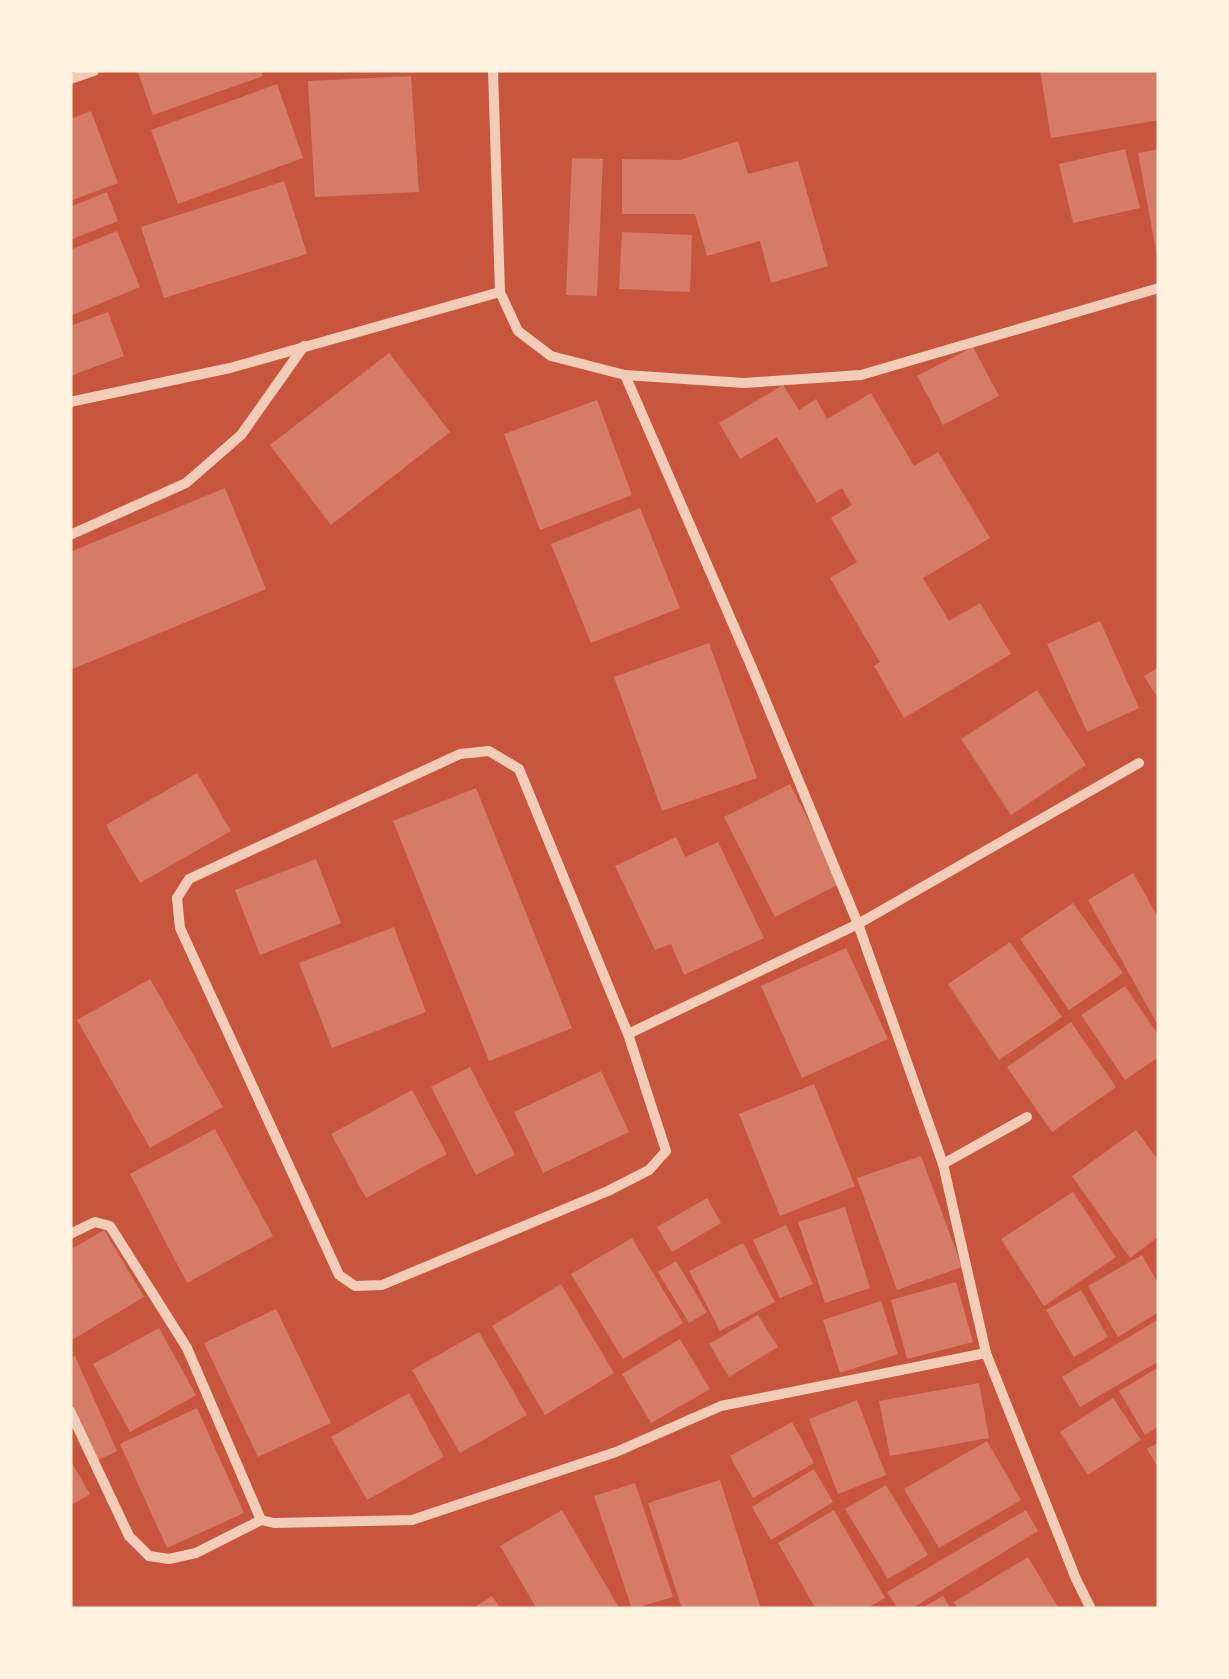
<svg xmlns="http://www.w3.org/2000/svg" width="1229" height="1679" viewBox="0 0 1229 1679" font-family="Poppins,sans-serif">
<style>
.building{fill:#d67c66}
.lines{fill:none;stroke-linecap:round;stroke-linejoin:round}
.minor{stroke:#f1ccb7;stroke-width:10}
</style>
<rect width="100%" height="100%" fill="#c8553d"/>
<!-- building -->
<g class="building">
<polygon points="137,70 261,70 263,76 153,115"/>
<polygon points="1040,70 1159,70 1159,120 1051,138"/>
<polygon points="411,76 419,192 315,197 308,81"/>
<polygon points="277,84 303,158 178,204 151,130"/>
<polygon points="91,111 118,183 70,201 70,119"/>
<polygon points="738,141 748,174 798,161 828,266 771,283 760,241 707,256 695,214 622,214 622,159 680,160"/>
<polygon points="1125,149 1140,208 1073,223 1059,164"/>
<polygon points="1159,149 1159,256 1157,256 1138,153"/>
<polygon points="572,158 603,159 597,296 566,295"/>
<polygon points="284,181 307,254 164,298 141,227"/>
<polygon points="107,192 118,221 70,240 70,207"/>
<polygon points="117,231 140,287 70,316 70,250"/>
<polygon points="622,232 692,235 690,292 619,289"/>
<polygon points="108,312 124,356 70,376 70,326"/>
<polygon points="973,347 999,396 943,425 917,376"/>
<polygon points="389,353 450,432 331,525 270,445"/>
<polygon points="783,385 799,410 816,399 827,419 871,393 914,466 938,452 990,538 923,578 949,621 980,603 1011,654 904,718 874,666 880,662 830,578 857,562 831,518 852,505 842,488 817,503 777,437 740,459 719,423"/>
<polygon points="597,400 632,495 540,530 504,434"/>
<polygon points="225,488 266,589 70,670 70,552"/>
<polygon points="640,508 680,608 591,643 551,544"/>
<polygon points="1100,621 1139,708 1087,732 1047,644"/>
<polygon points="709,643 757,778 662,811 614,677"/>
<polygon points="1159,667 1159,700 1144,676"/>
<polygon points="1037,690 1086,765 1011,815 961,739"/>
<polygon points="197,773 231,831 140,883 106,825"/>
<polygon points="790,784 841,883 775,917 724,817"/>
<polygon points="476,788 572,1028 489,1061 393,821"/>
<polygon points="676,837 685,857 718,842 764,938 684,975 671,944 655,950 615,866"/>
<polygon points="316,859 341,923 260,955 235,890"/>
<polygon points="1133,873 1159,919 1159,1027 1088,900"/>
<polygon points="1073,903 1123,973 1069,1010 1020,939"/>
<polygon points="394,927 426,1012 332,1048 299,963"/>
<polygon points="1010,942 1062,1017 999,1060 948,984"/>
<polygon points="846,948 888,1039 802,1078 761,986"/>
<polygon points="150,979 223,1107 150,1148 77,1020"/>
<polygon points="1125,986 1159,1036 1159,1057 1125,1080 1081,1015"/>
<polygon points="1071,1022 1116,1087 1052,1132 1007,1067"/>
<polygon points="470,1067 515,1155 476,1175 431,1087"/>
<polygon points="601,1071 629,1132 543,1173 514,1112"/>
<polygon points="814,1084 855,1186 780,1216 739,1114"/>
<polygon points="412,1090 447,1154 366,1198 331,1134"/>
<polygon points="215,1129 273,1236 187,1283 130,1174"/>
<polygon points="1136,1130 1159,1161 1159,1236 1130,1258 1072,1176"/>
<polygon points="921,1156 962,1267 897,1290 857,1178"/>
<polygon points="1073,1192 1116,1257 1044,1306 1001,1239"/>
<polygon points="707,1198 721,1223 672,1252 657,1227"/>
<polygon points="845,1207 870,1288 825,1303 798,1222"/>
<polygon points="786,1225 813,1284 780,1298 753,1240"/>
<polygon points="104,1230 144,1297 70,1341 70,1250"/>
<polygon points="632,1238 683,1323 623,1359 571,1274"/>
<polygon points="743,1243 775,1302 720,1331 689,1271"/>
<polygon points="1142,1255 1159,1285 1159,1312 1118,1337 1088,1286"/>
<polygon points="676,1261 707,1312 689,1323 658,1272"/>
<polygon points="956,1282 973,1342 907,1359 891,1300"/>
<polygon points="561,1284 614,1373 545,1415 492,1326"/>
<polygon points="1081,1290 1108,1337 1074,1357 1046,1310"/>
<polygon points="881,1301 898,1354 840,1373 823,1320"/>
<polygon points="276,1309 331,1423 258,1457 204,1343"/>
<polygon points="758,1315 778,1347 729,1377 709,1344"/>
<polygon points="1159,1319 1159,1361 1080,1407 1062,1377"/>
<polygon points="159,1328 196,1395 130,1432 93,1364"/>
<polygon points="479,1332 527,1415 460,1453 412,1370"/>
<polygon points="680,1339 710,1389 651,1423 622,1374"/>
<polygon points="75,1356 117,1451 96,1461 70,1403 70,1358"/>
<polygon points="1159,1367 1159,1426 1145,1435 1119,1391"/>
<polygon points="979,1383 989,1438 890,1456 879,1401"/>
<polygon points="409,1393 444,1457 367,1500 331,1437"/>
<polygon points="1113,1398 1141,1440 1088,1475 1060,1432"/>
<polygon points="857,1400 886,1475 838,1494 809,1419"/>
<polygon points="197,1408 244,1513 167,1548 120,1444"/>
<polygon points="792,1422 814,1463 753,1498 730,1456"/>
<polygon points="987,1441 1021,1500 939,1548 904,1489"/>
<polygon points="1159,1442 1159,1469 1147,1449"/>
<polygon points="70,1460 90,1494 70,1506"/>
<polygon points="814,1469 833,1502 771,1540 752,1507"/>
<polygon points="720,1480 761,1609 682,1609 648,1503"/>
<polygon points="635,1483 673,1597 632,1609 594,1496"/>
<polygon points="886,1485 928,1555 888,1579 845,1509"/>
<polygon points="562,1510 619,1608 616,1609 537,1609 500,1546"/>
<polygon points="834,1510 885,1598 866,1609 816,1609 778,1543"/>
<polygon points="1026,1510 1038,1531 911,1609 898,1609 887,1592"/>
<polygon points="1028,1557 1059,1609 958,1609 954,1602"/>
<polygon points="492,1596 501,1609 472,1609"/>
<polygon points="943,1596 951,1609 920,1609"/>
</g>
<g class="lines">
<!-- minor -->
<g class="minor">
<polyline points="493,70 500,292 518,331 551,356 625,375 744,383 861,375 1159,288"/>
<polyline points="70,79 94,71"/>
<polyline points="625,375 752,668 858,924 943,1164 986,1353 1076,1579 1091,1609"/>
<polyline points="70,402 230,368 500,292"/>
<polyline points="70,535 186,483 241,435 304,346"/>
<polyline points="628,1034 519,769 489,751 460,754 189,879 177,898 180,928 339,1275 355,1286 382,1285 608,1191 649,1170 666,1151 628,1034 858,924 1139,763"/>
<polyline points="943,1164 1027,1117"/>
<polyline points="70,1234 95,1222 110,1226 187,1348 261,1520 274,1523 412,1520 616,1452 721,1406 986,1353"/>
<polyline points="70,1411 129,1536 149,1556 169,1559 196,1553 261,1520"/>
</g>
</g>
<!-- border -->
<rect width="1229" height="1679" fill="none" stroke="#fff3e0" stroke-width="145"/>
</svg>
